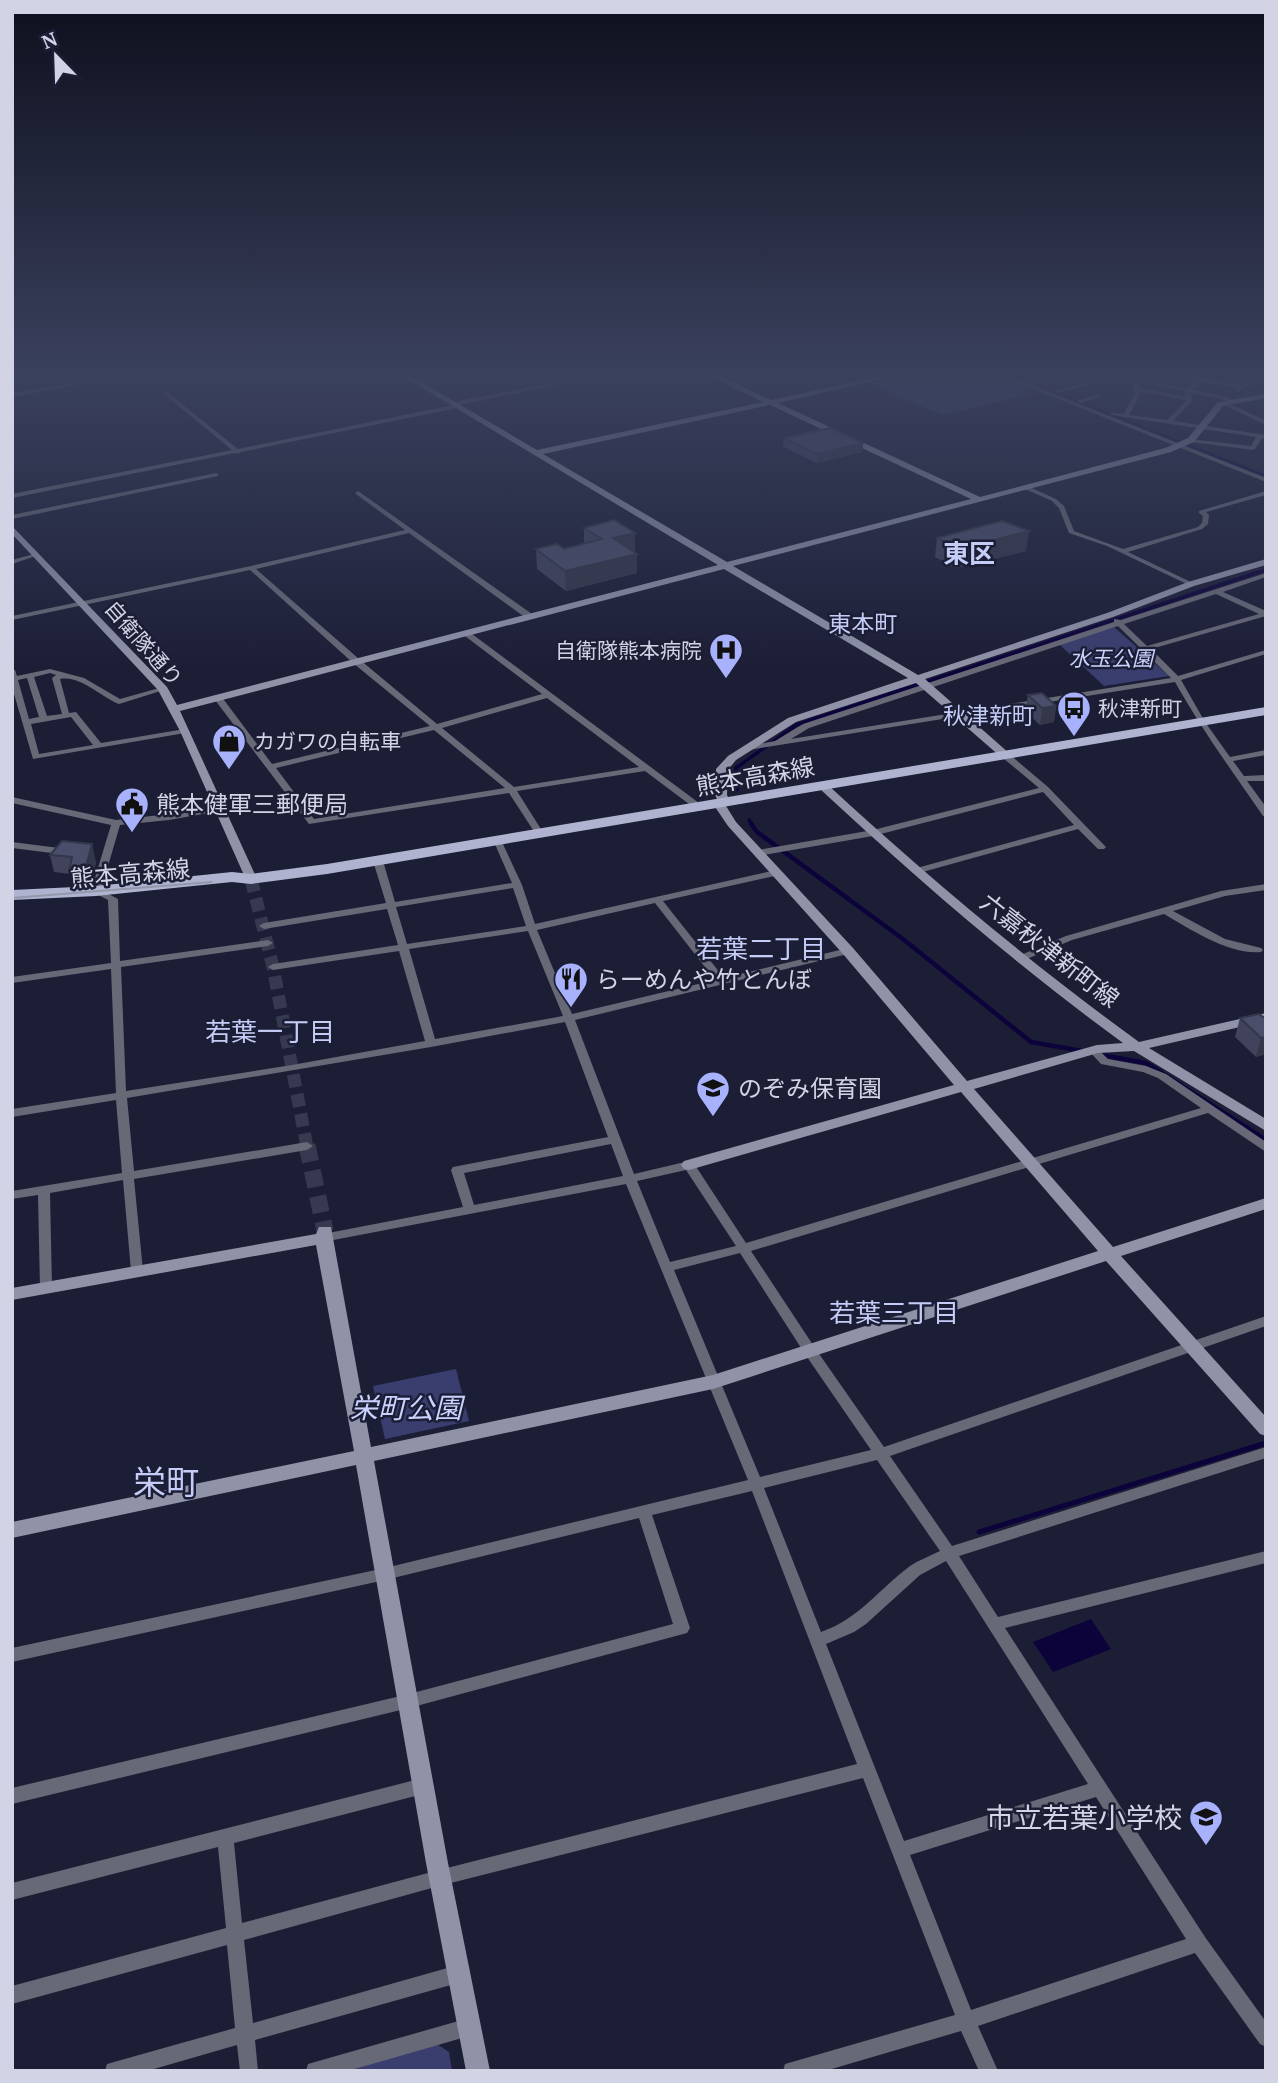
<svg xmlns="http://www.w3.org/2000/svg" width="1278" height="2083" viewBox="0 0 1278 2083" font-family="'PT Serif','Noto Sans JP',serif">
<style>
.green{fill:#3a3e6f}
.water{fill:#0c033b}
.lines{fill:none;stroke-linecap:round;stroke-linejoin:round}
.stream-far3{stroke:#0c033b;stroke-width:2.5}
.stream-far2{stroke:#0c033b;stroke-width:3.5}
.stream-far1{stroke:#0c033b;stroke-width:4.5}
.stream{stroke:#0c033b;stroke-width:5}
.secondary-tunnel-far1{stroke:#373950;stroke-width:13;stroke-dasharray:13 7;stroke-linecap:butt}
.secondary-tunnel{stroke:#373950;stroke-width:17;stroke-dasharray:17 9;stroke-linecap:butt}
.street{fill:#676977;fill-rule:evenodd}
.secondary{fill:#9093a8;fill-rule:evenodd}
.primary{fill:#afb3cf;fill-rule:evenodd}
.tram{stroke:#9597aa;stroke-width:2}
.wall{fill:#40435b}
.shaded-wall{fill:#34374a}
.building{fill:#4a4e6a;stroke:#34374a;stroke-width:2}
.labels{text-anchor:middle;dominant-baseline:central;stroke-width:5;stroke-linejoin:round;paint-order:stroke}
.far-street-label{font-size:21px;fill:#d2d4e5;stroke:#1c1e36}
.far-poi-label{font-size:21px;fill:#d2d4e5;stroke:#1c1e36;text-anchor:start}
.far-park-label{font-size:21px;font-style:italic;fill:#cbd2fe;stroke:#1c1e36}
.far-quarter-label{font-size:23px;fill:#c5ccf6;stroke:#1c1e36}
.street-label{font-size:24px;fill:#d2d4e5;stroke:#1c1e36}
.poi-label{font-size:24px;fill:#d2d4e5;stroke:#1c1e36;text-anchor:start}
.far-district-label{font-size:26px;font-weight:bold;fill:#c5ccf6;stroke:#1c1e36}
.neighbourhood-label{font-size:26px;fill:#c5ccf6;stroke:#1c1e36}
.near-park-label{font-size:28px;font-style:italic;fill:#cbd2fe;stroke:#1c1e36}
.near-poi-label{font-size:28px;fill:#d2d4e5;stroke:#1c1e36;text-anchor:end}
.near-quarter-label{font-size:33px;fill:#c5ccf6;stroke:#1c1e36}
</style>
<rect width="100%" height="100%" fill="#1c1e36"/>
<!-- green -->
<g class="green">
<polygon points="900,377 996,377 1035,393 942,415 869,384"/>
<polygon points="1114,627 1169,676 1104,686 1059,644"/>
<polygon points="456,1369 469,1421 385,1439 373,1386"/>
<polygon points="435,2043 449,2052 452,2071 350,2071"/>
</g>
<!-- water -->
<polygon class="water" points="1091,1619 1111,1649 1053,1672 1033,1642"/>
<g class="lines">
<!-- stream-far3 -->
<g class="stream-far3">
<polyline points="1016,377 1266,476"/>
<polyline points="1253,574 1266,570"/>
</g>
<!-- stream-far2 -->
<g class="stream-far2">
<polyline points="737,790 736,768 796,725 1259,572"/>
<polyline points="749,820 753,825"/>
</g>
<!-- stream-far1 -->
<g class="stream-far1">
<polyline points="751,824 757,832 903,939 1031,1042 1082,1051"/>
<polyline points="1101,1055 1146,1063 1266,1140"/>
</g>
<!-- stream -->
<polyline class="stream" points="979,1532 1266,1443"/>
<!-- secondary-tunnel-far1 -->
<polyline class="secondary-tunnel-far1" points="251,879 273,967 307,1147"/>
<!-- secondary-tunnel -->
<polyline class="secondary-tunnel" points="307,1145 325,1231"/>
<!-- street -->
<g class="street">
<polygon points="106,377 119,377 12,397 12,393"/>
<polygon points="584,377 595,377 459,405 461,406 458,408 241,452 238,454 235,453 12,498 12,494 232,450 164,394 164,392 166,391 238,449 453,405 451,404 454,402"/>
<polygon points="1003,377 1011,377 1266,478 1266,482"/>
<polygon points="1107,377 1117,377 1057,393 1054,391"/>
<path d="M1121 377H1132L1188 389 1197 381 1182 377H1200L1242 385 1260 377H1266L1237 392 1234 390 1237 388 1202 382 1193 390 1227 397 1234 401 1231 403 1223 399 1191 393 1192 401 1173 421 1266 435V439L1262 438 1255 449 1253 450 1191 442 1189 441V439L1251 446 1256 437 1111 415V413L1124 414 1134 395 1133 384 1136 382 1139 384V388L1186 397 1185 391ZM1139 391 1186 400V401L1167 420 1129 415 1140 395Z"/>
<polygon points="1098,394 1101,396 1100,397 1080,403 1077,401"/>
<polygon points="1222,402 1226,402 1266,421 1266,425 1222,404"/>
<polygon points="216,473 218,474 218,476 12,519 12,515"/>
<polygon points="1025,485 1056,499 1064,506 1074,531 1123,549 1198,527 1202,523 1203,516 1199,513 1199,511 1266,491 1266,495 1206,512 1209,515 1208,524 1202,529 1128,552 1193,583 1194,584 1191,586 1107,546 1069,533 1059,508 1052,501 1023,488 1022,487"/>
<path d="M358 491 532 614V618H526L409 533 256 569 359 659 437 724 542 694 461 633 468 631 703 806V810H697L645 771 517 791 544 834 540 837 537 836 509 793 309 824 215 700V696H221L272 764 430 726 353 663 250 570 12 620V616L251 566 405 530 356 494 355 493ZM547 698 639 767 514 787 442 728ZM434 730 505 788 314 819 276 768Z"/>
<polygon points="34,554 39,555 12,564 12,560"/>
<path d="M1266 573V577L1223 592 1266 611V616L1151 649 1178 676 1266 650V654L1181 680 1205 722 1230 757 1266 750V755L1233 761 1244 776 1266 775V781H1247L1266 807V817L1263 816C1232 771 1202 730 1175 682L748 750 744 748 748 746 775 741 803 724 1114 622V619L1121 620ZM1216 594 1259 614 1147 646 1124 624ZM1118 626 1171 678 791 739 809 728Z"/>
<path d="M50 669 84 678 120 699 163 687 167 689 119 704C101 697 80 675 60 679L69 713 76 712 101 743 185 729 189 731 185 733 33 759 12 687V670H15L17 676ZM50 673 56 675 52 678 62 714 47 716 34 677ZM27 678 39 717 29 719 18 680ZM71 717 93 745 39 754 31 724Z"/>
<polygon points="1003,754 1009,754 1048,787 1104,845 1106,847 1104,849 1098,849 1078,829 919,873 913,873 911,871 913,869 1074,825 1043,792 873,836 758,856 753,853 758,850 873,830 1039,788 1003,758"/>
<path d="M12 797 116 820 169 814 220 805 224 808 220 811 169 820 120 825 101 890 118 899 120 961 268 940 273 943 268 946 121 967 126 1091 292 1065 425 1041 399 951 273 970 268 967 273 964 398 945 387 909 264 929 259 926 264 923 386 903 373 861 378 858 383 861 395 902 512 883 494 842 498 839 502 842 522 885 535 924 776 870 781 873 779 875 663 901 724 978 848 948 853 951 848 954 575 1020 634 1174 689 1161 693 1162 746 1243 1201 1108 1158 1078 1143 1072 1101 1064 1088 1050 1093 1047 1097 1048 1108 1059 1146 1066 1166 1074 1266 1142V1152L1208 1113 751 1251 815 1348 884 1447 1266 1316V1326L890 1456 952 1546 1266 1447V1458L959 1556 998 1617 1266 1551V1563L1005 1628 1205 1937 1266 2022V2047L1260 2044 1195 1953 978 2026 998 2071H979L961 2031 825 2071H783L785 2064 792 2062 955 2015 863 1778 439 1886 244 1940 253 2023 458 1965 464 1968 467 1974 464 1980 458 1983 255 2040 258 2071H240L237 2045 147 2071H105L107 2064 114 2062 235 2028 227 1945 12 2004V1986L226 1928 218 1847 12 1900V1883L423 1778 429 1781 431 1786 429 1791 423 1794 234 1843 242 1923 439 1870 857 1764 752 1491 652 1515 690 1628 687 1633 409 1708 12 1804V1788L409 1694 673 1624 639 1518 385 1580 12 1662V1648L385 1568 748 1480 626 1184 323 1242 319 1241 317 1238 319 1235 323 1234 463 1207 451 1170 453 1167 608 1137 565 1022 431 1047 127 1098 134 1171 307 1142 313 1146 307 1150 134 1179 143 1271 141 1274H133L131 1271 123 1180 50 1193 52 1288 50 1291 46 1293 42 1291 40 1288 38 1195 12 1199V1191L122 1173 116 1100 12 1117V1109L116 1093 111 969 12 983V977L111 963 108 900 91 891 111 825 12 803ZM513 888 526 926 407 944 396 907ZM655 903 715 980 572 1014 537 930ZM528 931 563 1016 435 1039 409 949ZM611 1144 623 1176 474 1205 464 1173ZM686 1170 736 1246 670 1262 637 1181ZM740 1253 805 1354 871 1450 760 1477 674 1270ZM877 1460 940 1551C930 1556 919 1560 910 1566 879 1589 859 1619 821 1632L764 1488ZM946 1561 1088 1784 904 1841 826 1644 854 1632 866 1624 920 1575ZM1096 1797 1186 1939 971 2010 910 1855Z"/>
<polygon points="12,842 67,849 72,852 67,855 12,848"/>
<path d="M1266 884V890L1225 896 1173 911 1225 939 1261 948 1263 950 1261 952C1229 955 1190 929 1164 914L1072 940 1022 961 1019 962 1014 959 1016 957 1066 936 1221 891Z"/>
<polygon points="469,2018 475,2021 478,2027 475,2033 469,2036 348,2071 306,2071 308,2064"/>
</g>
<!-- secondary -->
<path class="secondary" d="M404 377H413L537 450 763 402 712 377H722L771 400 878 377H892L778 403 980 497 1165 448 1188 438 1218 402 1266 394V398L1223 406 1194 442 1171 452 733 566 918 675 1107 613 1188 582 1266 559V565L1194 586 1113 617 925 679 1010 754V758H1002L916 683 796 722 736 760 728 770 727 795 731 803 726 806 736 822 853 948 967 1081 1097 1045 1123 1043C1016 965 917 879 820 789V785H828C927 876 1030 963 1139 1042L1266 1013V1021L1149 1048 1266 1119V1131L1134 1051 1098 1053 974 1089 1113 1247 1266 1198V1209L1121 1256 1266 1417V1436L1260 1434 1106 1261 713 1389 374 1461 448 1863 490 2071H466L426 1863 356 1465 12 1538V1522L354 1451 316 1245 12 1300V1288L316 1234 319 1227H331L371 1447 713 1375 1098 1251 961 1092 689 1170 684 1169 681 1165 684 1161 954 1085 843 954 728 826 713 804 718 801 715 795 716 769 728 756 788 718 908 678 724 569 180 711 257 879 251 883 247 882 180 731 158 690 12 534V526L167 687 177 705 718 565ZM770 405 971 499 727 562 543 454Z"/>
<!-- primary -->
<polygon class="primary" points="1266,707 1266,715 327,874 251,884 232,882 96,896 12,900 12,890 96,886 232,872 251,874 327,864"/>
<!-- tram -->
<polyline class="tram" points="12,898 212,882"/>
</g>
<!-- wall -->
<g class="wall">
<polygon points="784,438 863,443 863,452 817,463 783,447"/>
<polygon points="584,528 635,533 635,552 637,554 637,573 566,591 537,569 536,549 564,549 584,544"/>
<polygon points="937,538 1026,551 956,568 935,557"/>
<polygon points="1028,695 1056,706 1054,722 1040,725 1025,711"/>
<polygon points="62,841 96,862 91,884 74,884 71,874 54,872 50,855"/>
<polygon points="1240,1018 1266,1019 1266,1054 1256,1057 1235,1037"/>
</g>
<!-- shaded-wall -->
<g class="shaded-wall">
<polygon points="863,443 863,452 817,463 817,454"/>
<polygon points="1029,531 1026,551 956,568 959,549"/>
<polygon points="635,533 635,553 613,538"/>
<polygon points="637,554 637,573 566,591 565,571"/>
<polygon points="1056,706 1054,722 1040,725 1042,708"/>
<polygon points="92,844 96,862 91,884 86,866"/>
<polygon points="1266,1037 1266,1054 1256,1057 1261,1038"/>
</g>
<!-- building -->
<g class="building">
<polygon points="830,428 863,443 817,454 784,438"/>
<polygon points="614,520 635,533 613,538 637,554 565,571 536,549 557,544 564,549 602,539 584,528"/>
<polygon points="1002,521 1029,531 959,549 937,538"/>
<polygon points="1042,693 1056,706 1042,708 1028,695"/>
<polygon points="62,841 92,844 86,866 70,867 72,857 50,855"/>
<polygon points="1259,1014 1266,1019 1266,1037 1261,1038 1240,1018"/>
</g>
<!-- sky -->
<linearGradient id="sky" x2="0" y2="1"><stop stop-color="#0f101e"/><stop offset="0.56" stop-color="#3a415d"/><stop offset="1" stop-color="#3a415d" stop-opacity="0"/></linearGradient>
<rect width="1278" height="669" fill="url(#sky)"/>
<!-- icons -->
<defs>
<g id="hospital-pin" transform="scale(1.75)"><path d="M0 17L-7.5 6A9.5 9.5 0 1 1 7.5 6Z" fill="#a7b1fc" stroke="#1c1e36"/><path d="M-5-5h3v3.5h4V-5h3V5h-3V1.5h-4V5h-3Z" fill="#111"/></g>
<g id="bus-pin" transform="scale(1.75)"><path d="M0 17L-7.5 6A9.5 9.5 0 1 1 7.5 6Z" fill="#a7b1fc" stroke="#1c1e36"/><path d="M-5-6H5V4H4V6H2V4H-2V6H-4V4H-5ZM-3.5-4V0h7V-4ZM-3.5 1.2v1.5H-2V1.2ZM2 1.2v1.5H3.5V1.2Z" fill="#111"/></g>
<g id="shop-pin" transform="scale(1.75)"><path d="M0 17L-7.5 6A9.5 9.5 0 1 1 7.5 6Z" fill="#a7b1fc" stroke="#1c1e36"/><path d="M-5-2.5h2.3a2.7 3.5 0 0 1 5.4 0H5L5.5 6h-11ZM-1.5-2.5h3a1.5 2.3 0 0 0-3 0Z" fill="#111"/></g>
<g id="civic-pin" transform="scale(1.75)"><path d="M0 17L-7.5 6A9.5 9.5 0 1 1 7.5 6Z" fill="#a7b1fc" stroke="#1c1e36"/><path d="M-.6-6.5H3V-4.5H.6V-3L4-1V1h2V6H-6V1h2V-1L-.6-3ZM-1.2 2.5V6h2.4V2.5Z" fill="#111"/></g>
<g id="restaurant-pin" transform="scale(1.75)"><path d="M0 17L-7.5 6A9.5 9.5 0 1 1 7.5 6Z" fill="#a7b1fc" stroke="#1c1e36"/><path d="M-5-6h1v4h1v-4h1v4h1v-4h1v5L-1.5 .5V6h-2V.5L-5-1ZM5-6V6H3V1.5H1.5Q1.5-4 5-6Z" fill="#111"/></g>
<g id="school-pin" transform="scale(1.75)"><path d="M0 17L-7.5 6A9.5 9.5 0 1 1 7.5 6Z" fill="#a7b1fc" stroke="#1c1e36"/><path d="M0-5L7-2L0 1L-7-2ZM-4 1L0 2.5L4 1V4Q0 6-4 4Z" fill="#111"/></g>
</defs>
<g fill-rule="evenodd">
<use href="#hospital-pin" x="726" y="650"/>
<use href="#bus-pin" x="1074" y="708"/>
<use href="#shop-pin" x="229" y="741"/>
<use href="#civic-pin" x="132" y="804"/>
<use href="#restaurant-pin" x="571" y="979"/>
<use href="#school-pin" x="713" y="1088"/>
<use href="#school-pin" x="1206" y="1817"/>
</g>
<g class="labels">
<!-- far-street labels -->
<g class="far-street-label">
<text transform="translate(144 643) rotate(49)">自衛隊通り</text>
</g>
<!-- far-poi labels -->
<g class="far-poi-label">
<text x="702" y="650" text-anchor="end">自衛隊熊本病院</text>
<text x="1098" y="708">秋津新町</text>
<text x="254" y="741">カガワの自転車</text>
</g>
<!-- far-park labels -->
<g class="far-park-label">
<text x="1111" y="658">水玉公園</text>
</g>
<!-- far-quarter labels -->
<g class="far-quarter-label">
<text x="863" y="623">東本町</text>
<text x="989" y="715">秋津新町</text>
</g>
<!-- street labels -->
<g class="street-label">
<text transform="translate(755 776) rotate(-10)">熊本高森線</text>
<text transform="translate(130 873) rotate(-5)">熊本高森線</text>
<text transform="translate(1050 950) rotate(38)">六嘉秋津新町線</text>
</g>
<!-- poi labels -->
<g class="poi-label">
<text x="156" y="804">熊本健軍三郵便局</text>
<text x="596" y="979">らーめんや竹とんぼ</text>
<text x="738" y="1088">のぞみ保育園</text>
</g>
<!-- far-district labels -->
<g class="far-district-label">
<text x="969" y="553">東区</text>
</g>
<!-- neighbourhood labels -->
<g class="neighbourhood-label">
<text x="761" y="948">若葉二丁目</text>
<text x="270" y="1031">若葉一丁目</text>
<text x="894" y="1312">若葉三丁目</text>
</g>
<!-- near-park labels -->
<g class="near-park-label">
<text x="406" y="1407">栄町公園</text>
</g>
<!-- near-poi labels -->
<g class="near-poi-label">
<text x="1182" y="1817">市立若葉小学校</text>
</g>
<!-- near-quarter labels -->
<g class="near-quarter-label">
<text x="166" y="1481">栄町</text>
</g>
</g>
<!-- border -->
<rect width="1278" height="2083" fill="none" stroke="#d2d4e5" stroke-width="28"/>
<!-- north arrow -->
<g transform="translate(56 56) rotate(337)" stroke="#1c1e36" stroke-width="5" paint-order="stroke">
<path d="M0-5L12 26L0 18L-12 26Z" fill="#d2d4e5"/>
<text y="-10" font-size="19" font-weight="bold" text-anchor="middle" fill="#d2d4e5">N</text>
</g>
</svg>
